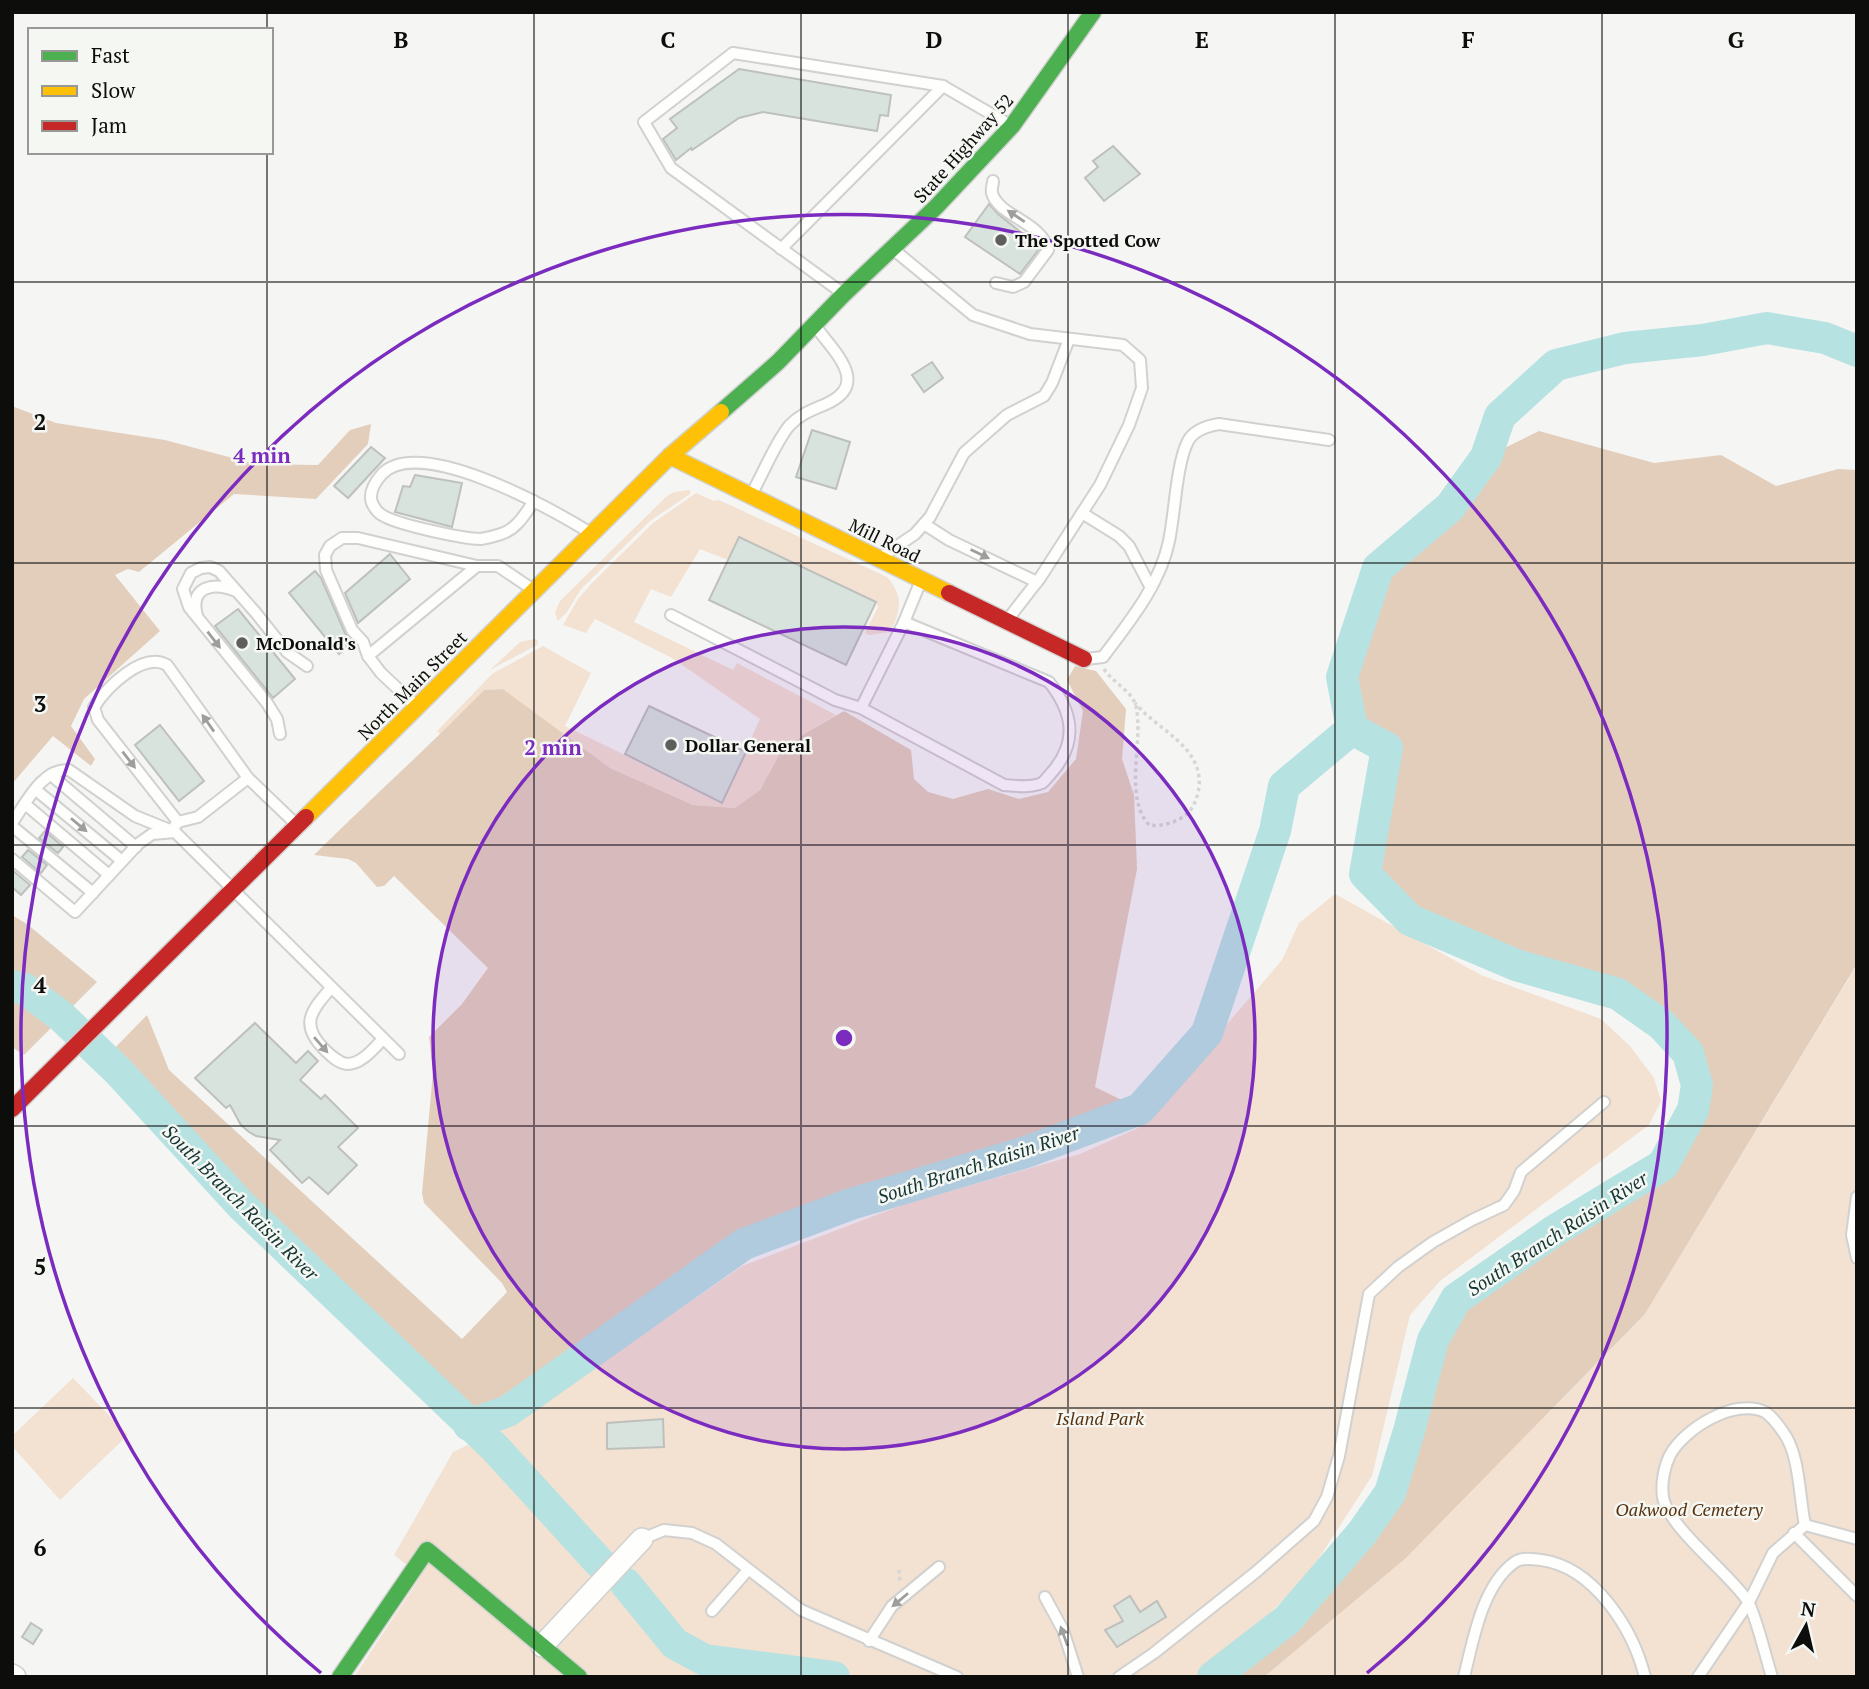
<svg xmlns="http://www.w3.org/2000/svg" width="1869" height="1689" viewBox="0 0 1869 1689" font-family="'PT Serif',serif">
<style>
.green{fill:#f3e1d2}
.forest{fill:#e3cebc}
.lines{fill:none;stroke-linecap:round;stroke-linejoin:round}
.river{stroke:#b7e2e2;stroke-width:32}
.building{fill:#d9e3dd;stroke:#bec0be;stroke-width:2}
.lane-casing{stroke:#d1d1d0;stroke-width:14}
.street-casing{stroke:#d1d1d0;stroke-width:24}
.fast-casing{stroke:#d1d1d0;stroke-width:19}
.slow-casing{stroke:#d1d1d0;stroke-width:19}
.jam-casing{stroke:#d1d1d0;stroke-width:19}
.path{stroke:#d6d6d5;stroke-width:3.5;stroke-dasharray:3.5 3.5;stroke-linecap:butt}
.lane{stroke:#fefefd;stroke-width:10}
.street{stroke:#fefefd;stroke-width:21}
.fast{stroke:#4caf50;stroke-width:16}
.slow{stroke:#ffc107;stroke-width:16}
.jam{stroke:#c62828;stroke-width:16}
.oneway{fill:#9e9e9d}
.grid{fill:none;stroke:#0d0d0c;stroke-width:2;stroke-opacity:0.55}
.ring{fill:none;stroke:#7b2cbf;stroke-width:3.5}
.poi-dot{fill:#5e5f5d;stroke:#f5f7f3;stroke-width:2.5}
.labels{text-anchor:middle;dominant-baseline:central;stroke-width:5;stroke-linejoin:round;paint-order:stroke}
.street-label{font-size:18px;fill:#0d0d0c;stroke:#f5f7f3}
.poi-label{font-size:18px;font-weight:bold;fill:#0d0d0c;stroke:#f5f7f3;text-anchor:start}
.park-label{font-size:18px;font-style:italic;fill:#5a320f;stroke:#f5f7f3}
.water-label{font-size:19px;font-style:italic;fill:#153535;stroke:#f5f7f3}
.grid-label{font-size:23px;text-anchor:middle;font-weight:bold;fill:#0d0d0c;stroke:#f5f7f3;stroke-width:5;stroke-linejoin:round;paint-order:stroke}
.centre{fill:#7b2cbf;stroke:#f5f7f3;stroke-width:3.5}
.ring-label{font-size:21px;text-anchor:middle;font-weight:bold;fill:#7b2cbf;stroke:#f5f7f3;stroke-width:5;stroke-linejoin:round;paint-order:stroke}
</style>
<rect width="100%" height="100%" fill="#f5f6f4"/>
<!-- green -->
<g class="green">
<polygon points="690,490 690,494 650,521 581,589 567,612 558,621 555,613 560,601 666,497 674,492"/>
<path d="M696 493 714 501 719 500 887 577C904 596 901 611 890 632L869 635 865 633 878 607 876 602 740 537 728 560 700 549 671 597 651 589 634 622 733 670 737 663 836 715 804 734 779 755 760 790 736 808 693 805 610 768 503 689 484 690 441 735 437 731 492 674 543 646 591 673 565 726 722 802 760 719 672 658 595 619 586 633 563 625 578 599 592 583 653 523Z"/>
<polygon points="535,639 538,641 537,645 490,670 520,642"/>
<polygon points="1335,894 1481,975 1601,1019 1630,1046 1654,1078 1661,1101 1649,1125 1440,1281 1410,1315 1372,1476 1312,1569 1237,1649 1203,1677 354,1677 421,1576 394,1555 453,1452 518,1421 742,1266 908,1203 1080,1154 1138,1128 1282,960 1299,923"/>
<polygon points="1857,965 1857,1677 1264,1677 1406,1558 1645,1314"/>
<polygon points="73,1378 128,1435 60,1500 12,1446 12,1436"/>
</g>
<!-- forest -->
<g class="forest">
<polygon points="12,406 56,423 165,440 255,464 318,465 350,430 371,424 368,444 316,499 234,494 139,572 128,569 115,575 160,631 84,699 71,726 95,759 91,766 53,736 12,784"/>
<polygon points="1539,431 1654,463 1721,455 1776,486 1838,469 1857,470 1857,964 1645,1314 1406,1558 1264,1677 1213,1677 1287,1620 1362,1533 1390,1493 1433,1340 1456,1299 1663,1165 1693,1110 1697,1085 1688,1053 1662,1025 1618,994 1516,965 1410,920 1365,874 1387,748 1352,729 1342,677 1378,568 1450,507 1486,457"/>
<path d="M1075 666 1096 671 1126 709 1122 759 1134 795 1137 869 1095 1087 1140 1109 1026 1152 851 1204 744 1244 508 1411 469 1425 242 1206 105 1058 147 1015 169 1070 462 1339 507 1292 502 1283 424 1203 422 1193 433 1072 429 1037 462 1004 488 968 394 876 384 886 377 887 356 863 348 859 314 855C370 799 429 747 484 690L503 689 610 768 693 805 735 808 760 790 779 755 804 734 844 711 911 750 914 779 928 792 953 799 988 789 1019 799 1048 792 1076 759 1083 711 1067 680Z"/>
<polygon points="12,915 27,924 97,982 24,1055 12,1047"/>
</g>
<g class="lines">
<!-- river -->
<g class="river">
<polyline points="1352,729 1342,677 1378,568 1450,507 1486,457 1500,416 1556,365 1625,348 1703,340 1767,328 1825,338 1857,351"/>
<polyline points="12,986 25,989 61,1016 118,1071 242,1206 495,1448 599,1562"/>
<polyline points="469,1425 508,1411 744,1244 851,1204 1026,1152 1140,1109 1207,1033 1275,831 1284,786 1352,729"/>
<polyline points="626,1584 675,1644 705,1660 834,1677"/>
<polyline points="1213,1677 1287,1620 1362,1533 1390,1493 1409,1431 1433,1340 1456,1299 1554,1231 1663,1165 1693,1110 1697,1085 1688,1053 1662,1025 1618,994 1516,965 1410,920 1365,874 1387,748 1352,729"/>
</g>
</g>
<!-- building -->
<g class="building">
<polygon points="739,69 891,95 888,116 880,115 877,131 763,112 739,118 692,150 691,148 676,160 663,139 677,128 670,119"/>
<polygon points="1113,146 1140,174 1104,201 1085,178 1098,167 1093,161"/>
<polygon points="989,204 998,214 1037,245 1039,249 1020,274 965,237"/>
<polygon points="932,362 943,378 924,392 912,375"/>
<polygon points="812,430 850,442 836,489 796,477"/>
<polygon points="371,447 385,458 348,498 334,486"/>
<polygon points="415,475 462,483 452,527 395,512 403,486 410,487"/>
<polygon points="739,537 876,602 846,665 709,600"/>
<polygon points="390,554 410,579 358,623 345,593"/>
<polygon points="315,571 321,578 345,633 353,642 339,654 289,593"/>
<polygon points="238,609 295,679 273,698 215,626"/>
<polygon points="649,706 746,752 722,803 625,754"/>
<polygon points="160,725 204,781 179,801 135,745"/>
<polygon points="45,831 63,847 58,853 39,838"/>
<polygon points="28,850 47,865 41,873 22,857"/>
<polygon points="12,870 30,885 21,895 12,887"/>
<polygon points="255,1023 296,1063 308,1051 318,1061 300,1080 321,1099 325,1095 358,1128 338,1147 357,1165 328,1194 309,1177 302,1183 270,1150 280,1140 256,1136 249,1132 241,1125 230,1105 226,1108 195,1078"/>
<polygon points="663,1419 664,1447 607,1449 607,1423"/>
<polygon points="1130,1596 1140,1612 1157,1601 1166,1617 1117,1647 1105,1630 1123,1621 1114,1606"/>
<polygon points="31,1623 42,1630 33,1644 22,1637"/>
</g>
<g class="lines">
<!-- lane casing -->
<g class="lane-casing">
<g id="lane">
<path d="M993 181C993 185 991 189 992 193 998 216 1042 222 1048 250L1024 282 1013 287 996 283"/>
<polyline points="781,249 943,86"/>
<polyline points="894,250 973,315 1030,334 1123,345 1140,360 1142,388 1129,425 1100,485 1040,578 1008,619"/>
<polyline points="841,292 671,168 644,122 733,53 943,86 1010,125"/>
<path d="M752 493C764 472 774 445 789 426 800 414 812 410 826 404 871 384 834 352 816 327"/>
<path d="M534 501C525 514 517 529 501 534 495 536 487 538 481 539 463 539 395 524 382 515 378 513 374 507 372 503 368 492 375 482 382 474 420 435 552 509 589 532"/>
<polyline points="1082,513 1119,536 1129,546 1151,588"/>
<polyline points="924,524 949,540 1037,582"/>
<polyline points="884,555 915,534 930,517 964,453 1007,415 1044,396 1052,383 1069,339"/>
<path d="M671 615 835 700 861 708 1004 785C1016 786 1031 788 1042 783 1046 780 1050 774 1053 771 1079 740 1072 711 1049 682L904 622 861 708"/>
<path d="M197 616C189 586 213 582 236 591"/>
<polyline points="904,622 920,583"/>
<polyline points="368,656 363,642 352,630 326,570 325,555 330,546 342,538 358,538 477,566"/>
<path d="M1086 659 1103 657C1129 622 1160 585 1169 541 1175 513 1176 465 1188 441 1194 430 1207 426 1219 424L1329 440"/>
<polyline points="414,704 381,673 368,656 477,566 498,566 532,589"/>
<polyline points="280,734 277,719 267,703 189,607 183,589 191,573 201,568 210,567 219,571 256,613 287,652 307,666"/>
<polyline points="51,775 136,847"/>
<polyline points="36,790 122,861"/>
<polyline points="25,804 109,875"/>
<path d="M178 822 98 720 94 707C107 687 143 651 167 665L248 778"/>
<path d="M12 823C26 803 42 768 69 770L135 816 172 831"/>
<polyline points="296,824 248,778 198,817 178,822 174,827 175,832 399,1054"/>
<polyline points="12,826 93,893"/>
<polyline points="12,859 75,912 138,844 152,834 175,832"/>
<path d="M331 988C312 1010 299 1024 324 1049 330 1055 338 1063 347 1064 362 1064 374 1048 383 1039"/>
<polyline points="1857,1197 1852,1235 1857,1258"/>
<polyline points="1794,1533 1857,1596"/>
<polyline points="642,1539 664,1530 692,1533 716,1544 801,1610 957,1677"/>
<polyline points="1045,1597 1063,1630 1078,1677"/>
<polyline points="712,1611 748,1570"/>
<polyline points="869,1641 892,1606 939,1567"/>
<polyline points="1119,1677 1154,1653 1256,1572 1314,1521 1327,1497 1339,1456 1369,1294 1398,1267 1433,1242 1472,1220 1504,1205 1514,1191 1521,1172 1604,1102"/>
<path d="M1464 1677C1473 1641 1482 1585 1515 1562 1522 1557 1533 1559 1541 1560 1594 1567 1633 1629 1645 1677"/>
<polyline points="1698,1677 1749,1602 1773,1553 1805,1525 1857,1539"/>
<path d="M1772 1677C1766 1659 1756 1614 1747 1600 1729 1573 1668 1527 1663 1497 1661 1484 1664 1467 1670 1455 1684 1429 1735 1397 1765 1412 1771 1416 1779 1426 1783 1432 1800 1454 1799 1497 1805 1525"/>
</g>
</g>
<!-- street casing -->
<g class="street-casing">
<g id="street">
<polyline points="542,1646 642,1539"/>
<polyline points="12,1675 15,1677"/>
</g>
</g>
<!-- fast casing -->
<g class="fast-casing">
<g id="fast">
<polyline points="721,412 778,362 844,294 936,207 1012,126 1093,12"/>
<polyline points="340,1677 427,1550 579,1677"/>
</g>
</g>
<!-- slow casing -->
<g class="slow-casing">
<g id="slow">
<polyline points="670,456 949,593"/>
<polyline points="306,817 670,456 721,412"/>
</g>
</g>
<!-- jam casing -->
<g class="jam-casing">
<g id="jam">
<polyline points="949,593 1084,659"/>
<polyline points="12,1109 306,817"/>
</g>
</g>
<!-- path -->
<g class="path">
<path d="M1104 669C1112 682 1132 691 1136 706 1144 742 1123 796 1149 825 1162 827 1179 822 1189 812 1195 805 1198 795 1199 787 1203 746 1157 730 1135 703"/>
<polyline points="899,1570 900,1582"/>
</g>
<!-- lane -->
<use href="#lane" class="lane"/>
<!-- street -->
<use href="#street" class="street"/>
<!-- fast -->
<use href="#fast" class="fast"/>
<!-- slow -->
<use href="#slow" class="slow"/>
<!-- jam -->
<use href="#jam" class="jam"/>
</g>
<!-- one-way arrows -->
<defs><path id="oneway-solid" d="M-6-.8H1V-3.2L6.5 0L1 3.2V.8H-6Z" transform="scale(1.75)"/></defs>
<g class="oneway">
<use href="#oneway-solid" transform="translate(1016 216) rotate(-146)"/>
<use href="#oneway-solid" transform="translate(980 554) rotate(26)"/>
<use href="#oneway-solid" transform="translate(214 640) rotate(52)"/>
<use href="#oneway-solid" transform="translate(208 723) rotate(-125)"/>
<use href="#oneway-solid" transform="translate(129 760) rotate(52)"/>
<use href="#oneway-solid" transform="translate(79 825) rotate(40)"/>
<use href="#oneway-solid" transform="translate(321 1045) rotate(49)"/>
<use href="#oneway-solid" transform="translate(900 1600) rotate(140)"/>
<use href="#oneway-solid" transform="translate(1064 1636) rotate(-110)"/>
</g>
<!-- grid -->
<path class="grid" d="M267 12V30M534 12V1677M801 12V1677M1068 12V1677M1335 12V1677M1602 12V1677M267 152V1677M12 282H1857M12 563H1857M12 845H1857M12 1126H1857M12 1408H1857"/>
<!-- distance rings -->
<circle cx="844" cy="1038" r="411" fill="#7b2cbf" fill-opacity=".12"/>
<g class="ring">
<circle cx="844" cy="1038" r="411"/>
<path d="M321 1673A823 823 0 1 1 1367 1673"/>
</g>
<!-- markers -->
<g class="poi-dot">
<circle cx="1001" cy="240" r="7"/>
<circle cx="242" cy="643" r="7"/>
<circle cx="671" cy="745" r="7"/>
</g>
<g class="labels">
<!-- street labels -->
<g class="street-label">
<text transform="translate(963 148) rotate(-48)">State Highway 52</text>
<text transform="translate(885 540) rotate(26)">Mill Road</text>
<text transform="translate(412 685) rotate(-45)">North Main Street</text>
</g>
<!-- poi labels -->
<g class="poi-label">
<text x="1015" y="240">The Spotted Cow</text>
<text x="256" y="643">McDonald's</text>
<text x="685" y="745">Dollar General</text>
</g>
<!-- park labels -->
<g class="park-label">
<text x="1100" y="1418">Island Park</text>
<text x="1689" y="1509">Oakwood Cemetery</text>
</g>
<!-- water labels -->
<g class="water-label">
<text transform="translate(978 1164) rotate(-18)">South Branch Raisin River</text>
<text transform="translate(241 1202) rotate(45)">South Branch Raisin River</text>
<text transform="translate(1557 1233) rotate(-33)">South Branch Raisin River</text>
</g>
</g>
<g class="grid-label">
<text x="401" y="48">B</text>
<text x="668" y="48">C</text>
<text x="934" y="48">D</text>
<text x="1202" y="48">E</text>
<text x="1468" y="48">F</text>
<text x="1736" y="48">G</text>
<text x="40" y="430">2</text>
<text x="40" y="712">3</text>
<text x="40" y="993">4</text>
<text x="40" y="1275">5</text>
<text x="40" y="1556">6</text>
</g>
<circle cx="844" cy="1038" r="10" class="centre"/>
<g class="ring-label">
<text x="262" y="463">4 min</text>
<text x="553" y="755">2 min</text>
</g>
<!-- border -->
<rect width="1869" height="1689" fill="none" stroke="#0d0d0c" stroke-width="28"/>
<!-- legend -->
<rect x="28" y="28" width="245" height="126" fill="#f5f7f3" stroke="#989997" stroke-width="2"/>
<rect x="42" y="51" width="35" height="10" fill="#4caf50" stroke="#989997" stroke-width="2"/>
<text x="91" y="63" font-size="21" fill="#0d0d0c">Fast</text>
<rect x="42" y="86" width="35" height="10" fill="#ffc107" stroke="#989997" stroke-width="2"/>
<text x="91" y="98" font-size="21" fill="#0d0d0c">Slow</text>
<rect x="42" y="121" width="35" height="10" fill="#c62828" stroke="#989997" stroke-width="2"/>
<text x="91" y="133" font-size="21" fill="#0d0d0c">Jam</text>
<!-- north arrow -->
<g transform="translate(1806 1626) rotate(8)" stroke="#f5f7f3" stroke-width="5" paint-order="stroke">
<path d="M0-5L12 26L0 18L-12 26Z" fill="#0d0d0c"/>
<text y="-10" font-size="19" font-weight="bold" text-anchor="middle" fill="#0d0d0c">N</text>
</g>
</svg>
